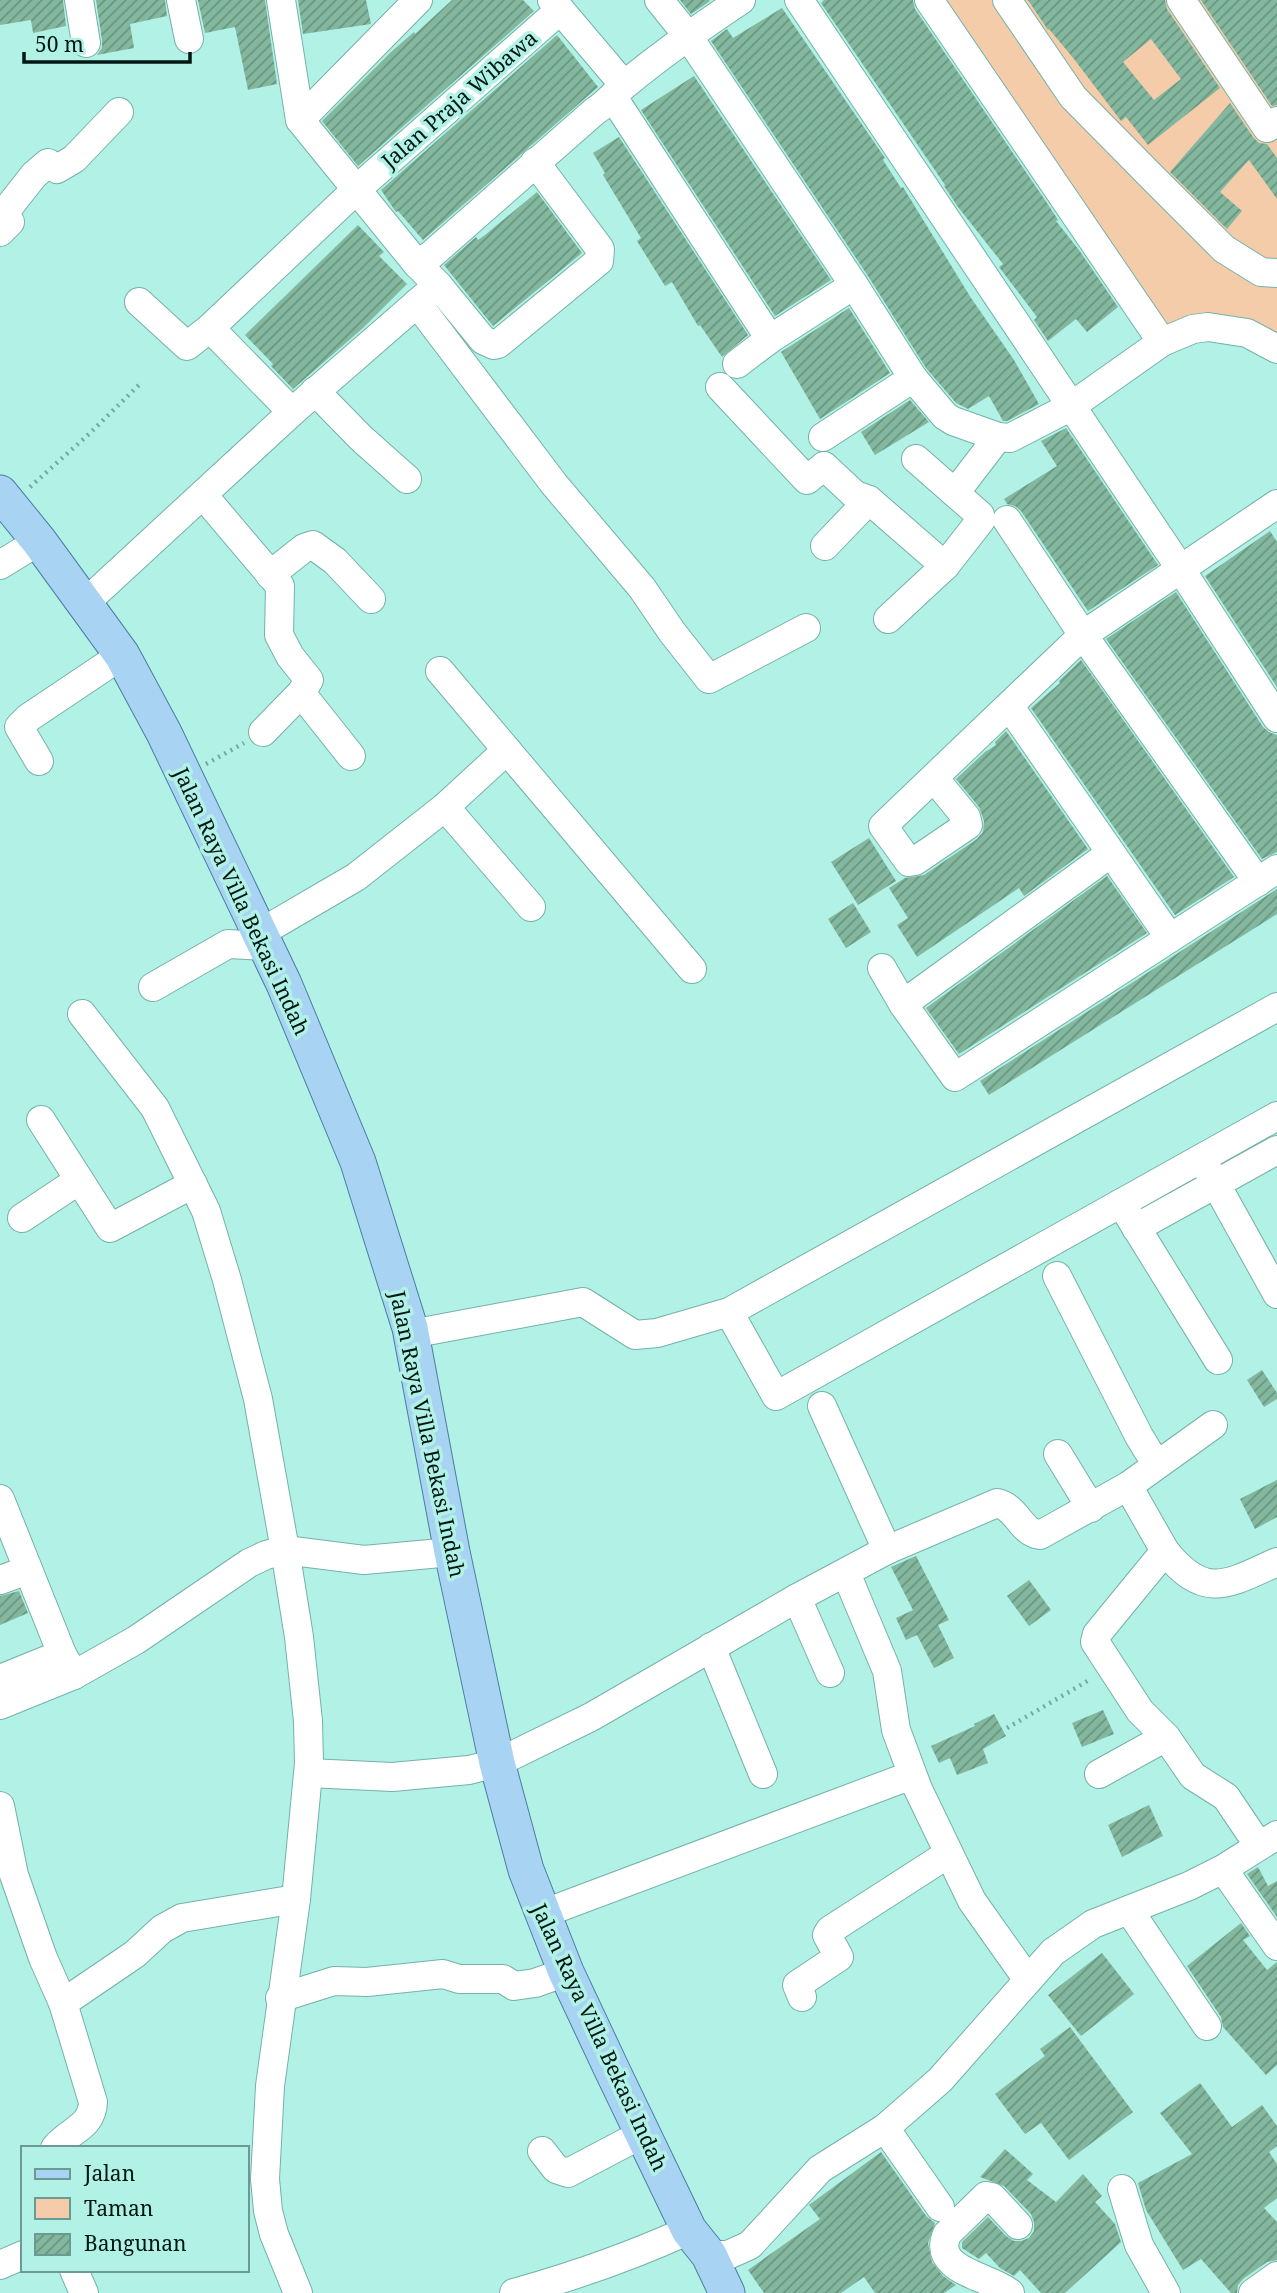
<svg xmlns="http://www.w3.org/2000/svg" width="1277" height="2293" viewBox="0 0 1277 2293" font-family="'Noto Serif',serif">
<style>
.green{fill:#f4cca9}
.building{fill:url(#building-hatch);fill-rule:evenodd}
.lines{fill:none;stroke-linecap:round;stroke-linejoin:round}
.minor-casing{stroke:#74b2a8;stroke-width:30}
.major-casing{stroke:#487ea0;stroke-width:37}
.path{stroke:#76a9a1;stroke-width:4.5;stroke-dasharray:2 5;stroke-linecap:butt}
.minor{stroke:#fff;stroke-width:28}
.major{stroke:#a9d3f3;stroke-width:35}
.labels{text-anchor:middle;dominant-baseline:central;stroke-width:7;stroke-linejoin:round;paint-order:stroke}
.street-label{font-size:21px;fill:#001714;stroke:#b1f1e6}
</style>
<defs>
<pattern id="building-hatch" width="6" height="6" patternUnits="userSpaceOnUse" patternTransform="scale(1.75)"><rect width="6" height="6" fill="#83b79e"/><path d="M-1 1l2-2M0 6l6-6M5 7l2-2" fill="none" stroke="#699480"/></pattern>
</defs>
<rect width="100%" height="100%" fill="#b1f1e6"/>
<!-- green -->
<polygon class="green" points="929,0 1277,0 1277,349 1247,333 1162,342"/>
<!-- building -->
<g class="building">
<polygon points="0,0 63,0 66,26 33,33 31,20 0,25"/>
<polygon points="96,0 165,0 167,16 130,24 134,48 97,55 102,48 102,40"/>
<polygon points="198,0 265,0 277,84 248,90 235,27 205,33"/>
<polygon points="298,0 366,0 371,24 303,34"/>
<polygon points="452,0 523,0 534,11 358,166 322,121 391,52 414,32 415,34"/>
<polygon points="680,0 709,0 710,1 691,14"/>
<polygon points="824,0 913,0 915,9 1047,203 1058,220 1056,221 1079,250 1118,307 1087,332 1076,319 1048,341 1034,320 1037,317 999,267 1003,264 958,207 944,186 945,185 821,3"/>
<path d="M1028 0H1165L1167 9 1220 88 1148 145 1126 117 1121 121 1074 59 1049 29 1048 30ZM1151 39 1181 79 1154 100 1123 62Z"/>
<polygon points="1201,0 1277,0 1277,105 1272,106"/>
<polygon points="782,8 885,158 883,160 901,188 903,187 971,298 1014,360 1039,404 1007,421 1003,421 989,396 968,409 956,403 926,368 868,276 711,41 727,29 733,38"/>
<polygon points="557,35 598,87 423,240 398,211 396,212 381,190"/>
<polygon points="694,76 831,280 775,316 641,110"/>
<polygon points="1230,103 1253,137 1259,143 1267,144 1277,158 1277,199 1249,160 1220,192 1242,211 1227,229 1170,172"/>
<polygon points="619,137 748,335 722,357 700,325 698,326 672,282 665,286 637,241 641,238 603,175 605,173 593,153"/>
<polygon points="537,192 582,253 493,326 444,265 476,237 478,240 485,235"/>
<polygon points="358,225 384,252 379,256 407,284 363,328 293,389 271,366 273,364 245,335"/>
<polygon points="849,308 890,373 820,419 781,352"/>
<polygon points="910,400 929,422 875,455 861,432"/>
<polygon points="1066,428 1158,565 1088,611 1021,511 1015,506 1007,504 1004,499 1057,466 1041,441"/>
<polygon points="1270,531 1277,542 1277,687 1205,576"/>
<polygon points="1176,592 1263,727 1269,732 1277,735 1277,852 1262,859 1106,639"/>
<polygon points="1081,660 1234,877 1175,915 1031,708 1060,683 1059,681"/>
<polygon points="1006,731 1088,849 1024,896 1019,888 917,957 897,925 908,918 889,888 905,878 924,875 977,839 983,832 984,821 979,807 956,779 985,752 996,745 995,742"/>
<polygon points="869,838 896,881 858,905 831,862"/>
<polygon points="1107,876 1147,933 959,1054 926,1008"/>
<polygon points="1277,889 1277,914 989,1095 980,1081"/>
<polygon points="853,903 871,932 846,948 828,919"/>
<polygon points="1262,1370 1277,1393 1277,1399 1264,1407 1247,1380"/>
<polygon points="1277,1480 1277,1517 1255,1529 1240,1499"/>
<polygon points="916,1556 949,1620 938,1625 954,1658 934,1668 917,1635 906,1640 896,1618 913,1610 891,1567"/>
<polygon points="1029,1580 1051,1610 1029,1626 1007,1596"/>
<polygon points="19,1591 28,1613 0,1625 0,1596"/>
<polygon points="1103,1710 1114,1734 1082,1747 1072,1723"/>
<polygon points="994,1714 1006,1736 983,1749 988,1763 957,1775 950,1758 939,1763 931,1746 975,1726 974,1724"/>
<polygon points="1149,1805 1163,1836 1122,1857 1108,1825"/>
<polygon points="1258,1867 1268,1886 1277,1881 1277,1917 1247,1874"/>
<polygon points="1241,1923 1250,1936 1243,1940 1267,1970 1277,1962 1277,2065 1266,2075 1223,2027 1221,2017 1187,1966"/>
<polygon points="1102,1953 1134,1994 1081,2036 1048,1995"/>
<polygon points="1070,2027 1133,2112 1069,2160 1041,2123 1025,2134 995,2094 1045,2056 1040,2049"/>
<polygon points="1200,2083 1232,2127 1262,2105 1277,2126 1277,2146 1269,2152 1277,2164 1277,2198 1264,2208 1277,2222 1277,2260 1267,2262 1243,2279 1238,2285 1237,2293 1231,2293 1201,2259 1183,2270 1146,2210 1138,2183 1192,2154 1160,2113"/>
<polygon points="1005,2149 1033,2174 1027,2180 1056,2202 1083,2174 1102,2196 1095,2202 1115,2224 1121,2242 1065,2293 1041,2293 1020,2270 1014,2276 1000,2268 986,2253 979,2259 962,2248 962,2242 988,2217 1006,2236 1014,2241 1021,2241 1029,2238 1034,2231 1034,2222 1031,2214 1004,2186 980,2177"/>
<polygon points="881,2152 926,2216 935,2223 928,2243 932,2262 943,2276 956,2285 944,2293 875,2293 864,2277 841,2293 764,2293 748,2270 820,2219 809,2205"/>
</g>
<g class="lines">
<!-- minor casing -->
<g class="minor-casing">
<g id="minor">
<polyline points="79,0 86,43"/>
<polyline points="181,0 189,39"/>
<polyline points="281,0 300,120 417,264"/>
<polyline points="552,0 624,85"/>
<polyline points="659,0 688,36 854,285 913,378 945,416 953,421 998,437 1010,438 1070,407 1162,342 1193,329 1208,327 1247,333 1277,349"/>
<polyline points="799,0 1180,568 1277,718"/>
<polyline points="929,0 1162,342"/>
<polyline points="1007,0 1073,97 1149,174 1224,249 1261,272 1277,273"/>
<polyline points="1181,0 1267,128 1277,121"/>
<polyline points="613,97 770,339 854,285"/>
<polyline points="300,120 418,0"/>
<polyline points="0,232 10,222 1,217 34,175 48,163 57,169 74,159 119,112"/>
<polyline points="438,285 483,340 494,345 498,344 599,261 600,249 535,162"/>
<polyline points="139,302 187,346 210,328"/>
<polyline points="417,303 554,484 642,588 672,632 709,679 806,628"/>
<polyline points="737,364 770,339"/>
<polyline points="720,387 807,480 824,466 855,495 869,500 945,566"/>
<polyline points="315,391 361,438 407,479"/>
<polyline points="292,412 210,328 357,189 560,10"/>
<polyline points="823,437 913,378"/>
<polyline points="955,493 998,437"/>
<polyline points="203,495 280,586 279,635 290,656 309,680 301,693 351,756"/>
<polyline points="1007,520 1083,635 1258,882"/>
<polyline points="825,546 869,500"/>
<polyline points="0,565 39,541"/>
<polyline points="270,575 304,548 313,545 335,561 371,599"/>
<path d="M85 603 292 412 438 285 417 264 431 255 595 111C608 103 615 92 627 83 663 53 702 26 741 0"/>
<polyline points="888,619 945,566 981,520 980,515 916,459"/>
<polyline points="440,671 692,969"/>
<polyline points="1010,707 1170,938"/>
<polyline points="263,732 301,693"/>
<polyline points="39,761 19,727 28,718 122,655"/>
<polyline points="934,778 966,817 968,825 915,861 909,862 883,826 1083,635 1277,504"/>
<polyline points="445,807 531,907"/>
<polyline points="260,933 356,877 445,807 507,750"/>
<polyline points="882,968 903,1004 955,1077 1277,869"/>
<polyline points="153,987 228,944 266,946"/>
<polyline points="903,1004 1111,853"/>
<polyline points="82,1014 155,1108 206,1211 227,1280 258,1399 285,1550 299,1637 308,1721 309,1763 296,1899 270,2086 265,2179 268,2211 274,2234 298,2293"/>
<polyline points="41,1120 110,1228 193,1184"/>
<polyline points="1207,1168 1277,1294"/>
<polyline points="1121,1203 1218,1360"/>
<polyline points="22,1218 79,1180"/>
<polyline points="1136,1228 1277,1150"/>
<polyline points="1057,1276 1139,1436 1156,1464"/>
<polyline points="729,1312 776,1396 1277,1116"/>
<polyline points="411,1334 583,1302 635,1335 657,1333 729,1312 1277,1007"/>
<polyline points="822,1406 887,1550"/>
<polyline points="1058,1454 1091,1508"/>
<polyline points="1128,1486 1165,1551 1097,1634 1095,1642 1140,1711 1166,1737"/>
<polyline points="0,1499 62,1654 74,1675"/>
<path d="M1165 1551C1205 1601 1228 1584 1277 1562"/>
<polyline points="846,1573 887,1671 896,1730 918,1789 972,1901 1028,1980"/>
<polyline points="0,1580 28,1570"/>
<polyline points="797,1598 830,1673"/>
<polyline points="711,1647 763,1774"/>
<polyline points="0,1679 62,1654"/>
<polyline points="0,1705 74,1675 136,1640 249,1563 266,1555 285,1550 364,1560 452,1552"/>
<path d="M309 1773 392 1777 469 1770 497 1763 591 1717 797 1598 887 1550 997 1503C1017 1507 1020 1532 1040 1535L1128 1486 1213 1425"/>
<polyline points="1099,1774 1166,1737 1193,1776 1226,1797 1259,1846"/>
<path d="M0 1806 14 1875 43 1958 63 2003 93 2102C92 2128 69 2130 55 2148"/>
<polyline points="1223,1869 1277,1946"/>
<polyline points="1129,1910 1207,2026"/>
<polyline points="542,1914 912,1775"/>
<polyline points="802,1997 797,1985 839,1957 827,1935 830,1930 948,1854"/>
<polyline points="280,1998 334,1981 367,1982 443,1974 459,1979 503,1979 514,1986 535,1983 566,1972"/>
<polyline points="63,2003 135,1954 162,1929 182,1918 296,1899"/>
<polyline points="885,2128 940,2207"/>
<polyline points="542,2151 556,2169 568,2173 644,2133"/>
<polyline points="1122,2189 1139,2245 1166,2293"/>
<polyline points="709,2255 728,2255 750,2245 820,2169 885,2128 940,2080 1053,1952 1093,1924 1189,1886 1223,1869 1277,1835"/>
<polyline points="0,2265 23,2255"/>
<polyline points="74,2270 84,2293"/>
<path d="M514 2293C575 2276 632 2256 689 2230"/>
<path d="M1010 2293C991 2276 931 2272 947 2234L986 2196 992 2197 1018 2225"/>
<polyline points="1253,2293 1277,2276"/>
</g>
</g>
<!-- major casing -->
<g class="major-casing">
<polyline id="major" points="0,493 39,541 122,655 164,733 284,984 358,1162 410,1328 452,1552 497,1763 526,1870 566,1972 613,2072 689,2230 709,2255 727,2293"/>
</g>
<!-- path -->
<g class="path">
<polyline points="30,487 89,434 140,384"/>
<polyline points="206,764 244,743"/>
<polyline points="1007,1728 1091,1679"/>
</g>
<!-- minor -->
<use href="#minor" class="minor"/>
<!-- major -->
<use href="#major" class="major"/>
</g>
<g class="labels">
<!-- street labels -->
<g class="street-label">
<text transform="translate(459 99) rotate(-41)">Jalan Praja Wibawa</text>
<text transform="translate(242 901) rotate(65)">Jalan Raya Villa Bekasi Indah</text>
<text transform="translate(428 1434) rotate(78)">Jalan Raya Villa Bekasi Indah</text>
<text transform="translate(600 2037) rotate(65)">Jalan Raya Villa Bekasi Indah</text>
</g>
</g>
<!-- legend -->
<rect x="21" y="2146" width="228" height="126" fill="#b1f1e6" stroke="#6a9a92" stroke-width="2"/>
<rect x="35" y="2169" width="35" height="10" fill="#a9d3f3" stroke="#6a9a92" stroke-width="2"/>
<text x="84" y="2181" font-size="21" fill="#001714">Jalan</text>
<rect x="35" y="2198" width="35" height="21" fill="#f4cca9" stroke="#6a9a92" stroke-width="2"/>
<text x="84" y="2216" font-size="21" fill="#001714">Taman</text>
<rect x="35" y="2234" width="35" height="21" fill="url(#building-hatch)" stroke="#6a9a92" stroke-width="2"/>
<text x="84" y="2251" font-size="21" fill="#001714">Bangunan</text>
<!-- scale -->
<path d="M24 52v10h166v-10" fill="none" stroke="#001714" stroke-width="3.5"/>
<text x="35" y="52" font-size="21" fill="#001714" stroke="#b1f1e6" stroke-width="5" paint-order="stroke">50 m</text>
</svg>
